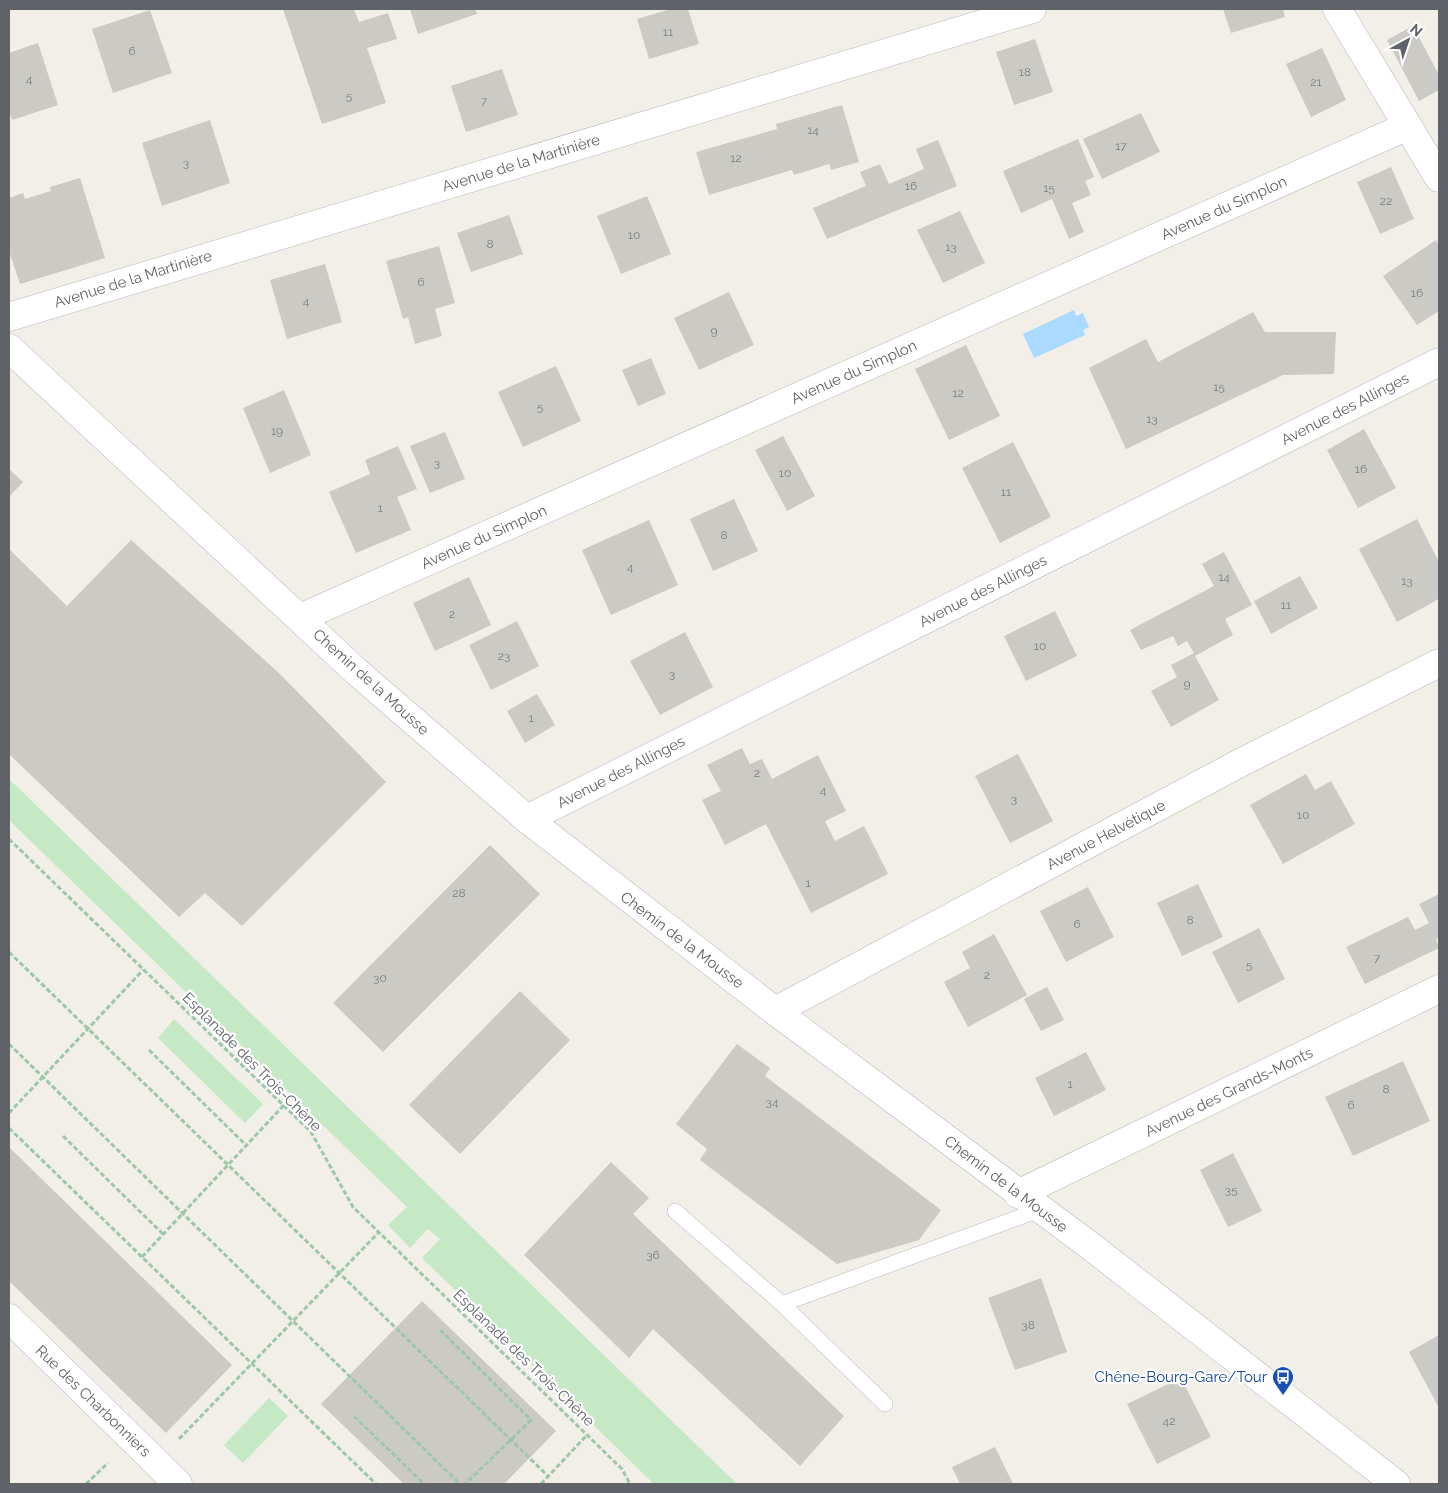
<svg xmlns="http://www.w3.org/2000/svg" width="1448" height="1493" viewBox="0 0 1448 1493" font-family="Raleway,sans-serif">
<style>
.green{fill:#c5e8c5}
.water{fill:#aadaff}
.building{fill:#cccac5}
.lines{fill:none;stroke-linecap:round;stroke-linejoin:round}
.service-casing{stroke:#b5b8bc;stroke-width:16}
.minor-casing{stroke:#b5b8bc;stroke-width:29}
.tertiary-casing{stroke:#b5b8bc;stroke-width:29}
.path{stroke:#9cc7a9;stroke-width:3;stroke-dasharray:5 2.5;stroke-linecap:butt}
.service{stroke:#fff;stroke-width:15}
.minor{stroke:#fff;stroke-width:28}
.tertiary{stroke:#fff;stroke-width:28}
.labels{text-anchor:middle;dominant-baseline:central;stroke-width:4.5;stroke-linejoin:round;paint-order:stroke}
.number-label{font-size:12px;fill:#7a7d7f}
.street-label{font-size:15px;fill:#5f6368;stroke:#fff}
.transit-label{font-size:15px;fill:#164399;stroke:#fff;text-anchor:end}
</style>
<rect width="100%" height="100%" fill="#f1efe8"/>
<!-- green -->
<g class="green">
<polygon points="9,779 737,1484 654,1484 422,1258 440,1239 428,1229 410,1248 388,1225 407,1207 9,820"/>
<polygon points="174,1019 263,1104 245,1123 158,1038"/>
<polygon points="269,1398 288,1416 243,1463 224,1445"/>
</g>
<!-- water -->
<polygon class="water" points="1074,310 1076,316 1083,313 1089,327 1083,330 1085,335 1034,358 1023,334"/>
<!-- building -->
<g class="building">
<polygon points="283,9 354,9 359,22 388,13 397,39 367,48 386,103 322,124"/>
<polygon points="410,9 475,9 477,14 418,34"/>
<polygon points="671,9 688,9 699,44 649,59 637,19"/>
<polygon points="1223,9 1283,9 1285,17 1231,33"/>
<polygon points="150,10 172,73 113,93 92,29"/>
<polygon points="1413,26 1439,75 1439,90 1419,101 1387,40"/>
<polygon points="1035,39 1053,92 1014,105 996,52"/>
<polygon points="38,43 58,105 12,120 9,112 9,53"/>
<polygon points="1322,48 1346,100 1311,117 1286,64"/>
<polygon points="502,69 518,115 466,132 451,86"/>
<polygon points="842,105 859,162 831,170 829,164 794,175 792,170 709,195 696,152 777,129 776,124"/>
<polygon points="1141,113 1160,152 1102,179 1083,139"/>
<polygon points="210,120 230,183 162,206 142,143"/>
<polygon points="1078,139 1094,177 1085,181 1091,195 1072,203 1084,232 1069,239 1052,199 1021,213 1003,171"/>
<polygon points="938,140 957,186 827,239 813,208 866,186 860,172 880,164 889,184 924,169 916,149"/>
<polygon points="1391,167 1414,219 1380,234 1357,182"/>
<polygon points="80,178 105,258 20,284 9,251 9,198 23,193 25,199 51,191 50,187"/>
<polygon points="647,196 671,254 621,274 597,216"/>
<polygon points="960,211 985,263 943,283 917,230"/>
<polygon points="509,215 523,254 471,272 457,233"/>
<polygon points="1436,240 1439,245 1439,311 1417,325 1383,276"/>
<polygon points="439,246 455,303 435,309 442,336 415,344 408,317 403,319 386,261"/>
<polygon points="325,264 342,322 287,339 270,280"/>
<polygon points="729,292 754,345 699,370 674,318"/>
<polygon points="1253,312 1265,332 1336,332 1334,374 1283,375 1126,449 1089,368 1146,339 1158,362"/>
<polygon points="966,345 1000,416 949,440 915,369"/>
<polygon points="651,358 666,394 638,406 622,370"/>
<polygon points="556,366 581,421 523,447 498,392"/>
<polygon points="284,390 311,455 270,473 243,408"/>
<polygon points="1364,429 1396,488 1358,508 1327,450"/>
<polygon points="445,432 465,479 430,493 410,446"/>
<polygon points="783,436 815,496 787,511 755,450"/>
<polygon points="1013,442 1051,517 1000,543 962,468"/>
<polygon points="398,446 417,489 397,497 411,530 356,553 329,492 370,474 365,460"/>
<polygon points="9,469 23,482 9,497"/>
<polygon points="734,499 758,551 713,571 690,519"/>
<polygon points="1417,519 1439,562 1439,599 1397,622 1359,549"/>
<polygon points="649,520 678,585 611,615 582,550"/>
<polygon points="131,540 279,673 386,782 242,926 205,893 179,917 9,754 9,549 67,606"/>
<polygon points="1224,552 1252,605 1225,619 1233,635 1195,656 1219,700 1171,727 1151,691 1177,677 1171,665 1194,653 1187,641 1178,646 1173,636 1141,650 1130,630 1214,586 1202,564"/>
<polygon points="1300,576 1318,608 1271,634 1254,601"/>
<polygon points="469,577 491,625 435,651 413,603"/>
<polygon points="1055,611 1077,656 1026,681 1004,636"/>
<polygon points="517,621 539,666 491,690 469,645"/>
<polygon points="685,632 713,687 660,715 630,661"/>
<polygon points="537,694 555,725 525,743 507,711"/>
<polygon points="742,748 750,764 762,759 772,779 818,755 846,811 825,821 835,841 864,826 888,874 811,913 766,824 725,845 702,800 721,791 707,765"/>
<polygon points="1018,754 1053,821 1010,843 975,776"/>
<polygon points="1306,774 1315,790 1331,781 1355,824 1283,864 1250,805"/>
<polygon points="490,845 540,894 383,1052 333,1003"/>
<polygon points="1198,884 1223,937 1182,956 1157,903"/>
<polygon points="1088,887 1114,937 1066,962 1040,911"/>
<polygon points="1439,894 1439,937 1436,939 1439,948 1365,984 1346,947 1408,917 1415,930 1429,923 1419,904"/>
<polygon points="1259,928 1285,979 1238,1003 1212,952"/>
<polygon points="994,934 1027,995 968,1027 944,982 970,968 962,952"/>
<polygon points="1047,987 1064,1020 1041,1031 1024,999"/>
<polygon points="520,991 570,1040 460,1154 409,1105"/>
<polygon points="737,1044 770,1068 765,1076 941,1210 919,1240 837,1264 700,1160 707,1149 676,1124"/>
<polygon points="1086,1052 1106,1090 1054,1116 1035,1078"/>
<polygon points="1403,1061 1430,1121 1353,1156 1325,1097"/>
<polygon points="10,1148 232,1365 166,1433 9,1281"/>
<polygon points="1233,1153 1262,1211 1228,1227 1200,1170"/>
<polygon points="611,1162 649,1198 633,1214 844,1416 800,1466 653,1329 629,1358 524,1255"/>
<polygon points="1041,1278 1067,1352 1015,1370 988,1298"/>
<polygon points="422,1301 556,1431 504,1484 404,1484 321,1404"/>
<polygon points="1439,1335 1439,1408 1409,1352"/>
<polygon points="1181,1378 1211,1437 1157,1464 1127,1404"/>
<polygon points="995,1447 1013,1484 960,1484 952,1467"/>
</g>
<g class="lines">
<!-- service casing -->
<g class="service-casing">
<g id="service">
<polyline points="675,1211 782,1304 1039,1210"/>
<polyline points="782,1304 885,1404"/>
</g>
</g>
<!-- minor casing -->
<g class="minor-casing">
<g id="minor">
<polyline points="1337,9 1439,178"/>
<polyline points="9,317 1032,9"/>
<polyline points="300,618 1408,126"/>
<polyline points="527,819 1439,362"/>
<polyline points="775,1011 1242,762 1439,663"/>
<polyline points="1018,1194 1439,989"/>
<polyline points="9,1318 178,1484"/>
</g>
</g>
<!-- tertiary casing -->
<g class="tertiary-casing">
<polyline id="tertiary" points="9,348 357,672 527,819 775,1011 1093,1248 1396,1484"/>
</g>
<!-- path -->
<g class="path">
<polyline points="9,839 311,1132 353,1207 622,1469 630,1484"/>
<polyline points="9,952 549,1477"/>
<polyline points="9,1044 460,1484"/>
<polyline points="149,1050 246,1145"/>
<polyline points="9,1113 143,970"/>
<polyline points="9,1128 376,1484"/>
<polyline points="63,1136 164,1235"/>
<polyline points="142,1257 284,1105"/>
<polyline points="440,1330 531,1420 465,1484"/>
<polyline points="354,1416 424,1484"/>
<polyline points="179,1439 379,1232"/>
<polyline points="86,1484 108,1463"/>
<polyline points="541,1484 587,1435"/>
</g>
<!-- service -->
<use href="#service" class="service"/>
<!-- minor -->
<use href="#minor" class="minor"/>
<!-- tertiary -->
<use href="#tertiary" class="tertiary"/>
</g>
<!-- icons -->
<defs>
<g id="bus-pin" transform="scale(1.125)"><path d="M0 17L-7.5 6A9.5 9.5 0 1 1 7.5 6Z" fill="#1a4fb4" stroke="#fff"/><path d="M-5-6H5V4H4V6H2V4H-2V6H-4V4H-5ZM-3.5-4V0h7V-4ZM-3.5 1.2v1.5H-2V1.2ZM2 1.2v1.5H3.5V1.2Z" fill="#fff"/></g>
</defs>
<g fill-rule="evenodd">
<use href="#bus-pin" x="1283" y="1377"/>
</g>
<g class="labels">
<!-- number labels -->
<g class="number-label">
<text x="668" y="32">11</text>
<text x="132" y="51">6</text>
<text x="1025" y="72">18</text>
<text x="29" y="79">4</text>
<text x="1316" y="82">21</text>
<text x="349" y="96">5</text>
<text x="484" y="101">7</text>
<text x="813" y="130">14</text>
<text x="1121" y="146">17</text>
<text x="736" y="158">12</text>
<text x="186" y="163">3</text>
<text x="911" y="186">16</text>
<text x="1049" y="188">15</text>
<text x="1386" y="201">22</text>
<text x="634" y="235">10</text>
<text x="490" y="244">8</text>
<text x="951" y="247">13</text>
<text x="421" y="282">6</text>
<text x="1417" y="293">16</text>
<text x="306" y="301">4</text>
<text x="714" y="331">9</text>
<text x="1219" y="387">15</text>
<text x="958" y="393">12</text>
<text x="540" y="407">5</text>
<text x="1152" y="419">13</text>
<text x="277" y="431">19</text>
<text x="437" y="463">3</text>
<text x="1361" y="469">16</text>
<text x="785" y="473">10</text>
<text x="1006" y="492">11</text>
<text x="380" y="508">1</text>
<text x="724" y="535">8</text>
<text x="630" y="567">4</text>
<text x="1224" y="577">14</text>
<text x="1407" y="581">13</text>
<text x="1286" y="605">11</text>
<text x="452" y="614">2</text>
<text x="1040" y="646">10</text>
<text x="504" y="656">23</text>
<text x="672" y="674">3</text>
<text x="1187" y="684">9</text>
<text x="531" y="718">1</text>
<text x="757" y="773">2</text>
<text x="823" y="790">4</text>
<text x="1014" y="799">3</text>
<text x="1303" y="815">10</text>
<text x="808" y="883">1</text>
<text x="459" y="893">28</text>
<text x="1190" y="920">8</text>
<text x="1077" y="924">6</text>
<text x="1377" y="958">7</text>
<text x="1249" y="965">5</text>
<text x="987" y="975">2</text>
<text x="380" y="978">30</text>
<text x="1070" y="1084">1</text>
<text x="1386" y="1089">8</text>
<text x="772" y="1102">34</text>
<text x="1351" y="1105">6</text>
<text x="1231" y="1190">35</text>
<text x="653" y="1255">36</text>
<text x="1028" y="1325">38</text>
<text x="1169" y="1421">42</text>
</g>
<!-- street labels -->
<g class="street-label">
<text transform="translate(521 163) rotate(-17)">Avenue de la Martinière</text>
<text transform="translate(1224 208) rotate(-24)">Avenue du Simplon</text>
<text transform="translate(133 279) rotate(-17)">Avenue de la Martinière</text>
<text transform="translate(854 372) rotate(-24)">Avenue du Simplon</text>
<text transform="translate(1345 409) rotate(-27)">Avenue des Allinges</text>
<text transform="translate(484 537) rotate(-24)">Avenue du Simplon</text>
<text transform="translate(983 591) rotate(-27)">Avenue des Allinges</text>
<text transform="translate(371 682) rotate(42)">Chemin de la Mousse</text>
<text transform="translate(621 772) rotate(-27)">Avenue des Allinges</text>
<text transform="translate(1106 835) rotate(-28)">Avenue Helvétique</text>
<text transform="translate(682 940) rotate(37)">Chemin de la Mousse</text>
<text transform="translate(252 1062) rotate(45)">Esplanade des Trois-Chêne</text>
<text transform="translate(1229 1092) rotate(-26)">Avenue des Grands-Monts</text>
<text transform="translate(1006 1184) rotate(37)">Chemin de la Mousse</text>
<text transform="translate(524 1358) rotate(44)">Esplanade des Trois-Chêne</text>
<text transform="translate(93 1401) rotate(44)">Rue des Charbonniers</text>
</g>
<!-- transit labels -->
<g class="transit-label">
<text x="1267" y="1377">Chêne-Bourg-Gare/Tour</text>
</g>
</g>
<!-- border -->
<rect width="1448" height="1493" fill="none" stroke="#5f6368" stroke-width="20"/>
<!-- north arrow -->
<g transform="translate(1408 40) rotate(40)" stroke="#ffffff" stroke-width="4" paint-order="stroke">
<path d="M0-4L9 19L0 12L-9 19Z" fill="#5f6368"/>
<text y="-8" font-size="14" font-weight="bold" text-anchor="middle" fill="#5f6368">N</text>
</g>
</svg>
